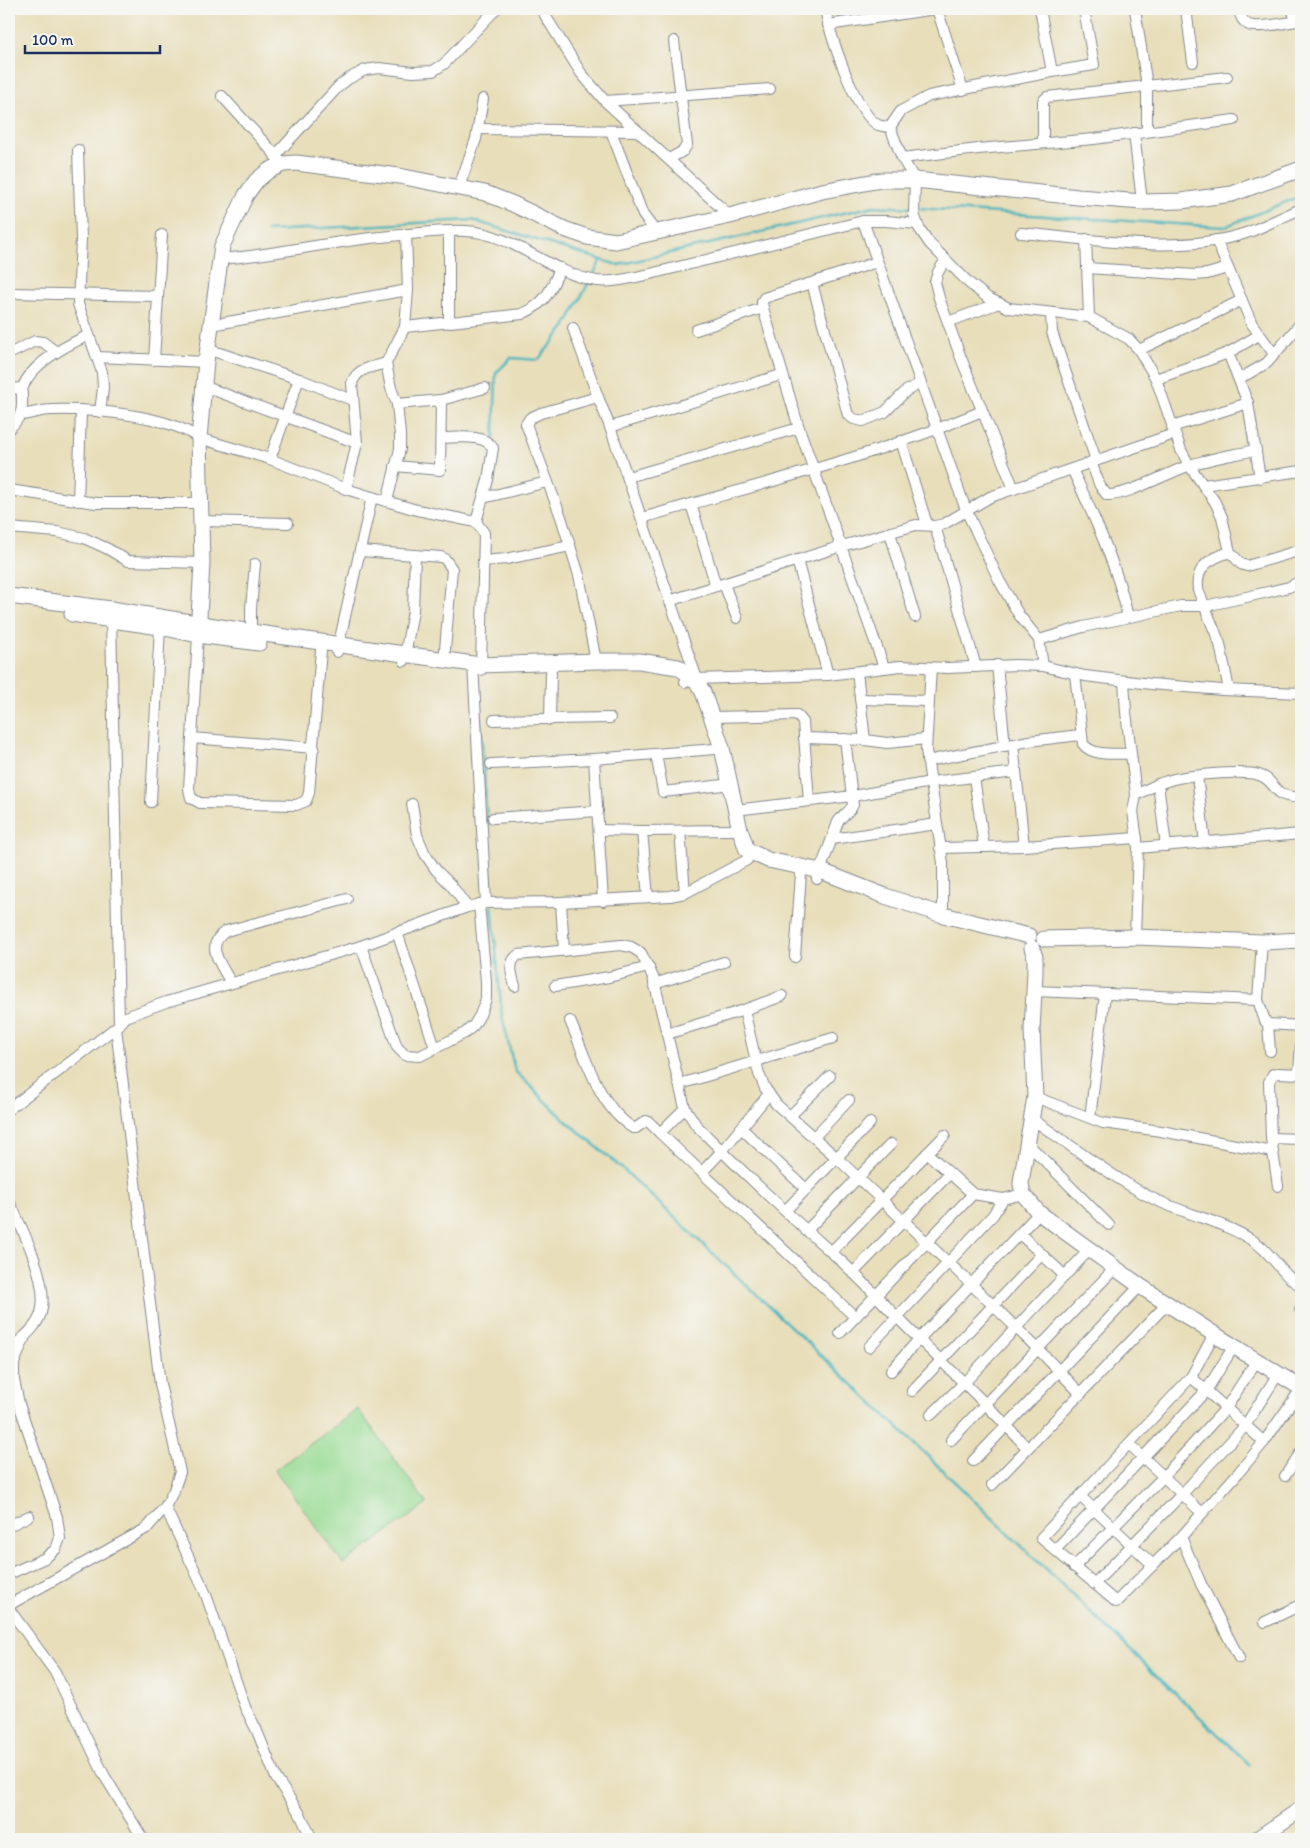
<svg xmlns="http://www.w3.org/2000/svg" width="1310" height="1848" viewBox="0 0 1310 1848" font-family="Itim,sans-serif">
<style>
.green{fill:#99dc94;stroke:#5a8679}
.lines{fill:none;stroke-linecap:round;stroke-linejoin:round}
.stream{stroke:#43b3bd;stroke-width:2.5}
.street-casing{stroke:#82868c;stroke-width:12}
.secondary-casing{stroke:#82868c;stroke-width:17}
.street{stroke:#fff;stroke-width:10}
.secondary{stroke:#fff;stroke-width:15}
</style>
<rect width="100%" height="100%" fill="#f6f6f2"/>
<filter id="ink" filterUnits="userSpaceOnUse"><feTurbulence type="fractalNoise" baseFrequency=".02" numOctaves="2"/><feDisplacementMap in="SourceGraphic" scale="10" xChannelSelector="R" yChannelSelector="G"/><feConvolveMatrix kernelMatrix="1 2 1 2 8 2 1 2 1" color-interpolation-filters="sRGB"/></filter>
<filter id="wash" filterUnits="userSpaceOnUse"><feTurbulence type="fractalNoise" baseFrequency=".0096" numOctaves="4" result="noise"/><feDisplacementMap in="SourceGraphic" scale="20" xChannelSelector="R" yChannelSelector="G"/><feGaussianBlur stdDeviation="1.12" result="paint"/><feColorMatrix in="noise" values="0 0 0 0 0 0 0 0 0 0 0 0 0 0 0 0 0 1.4 0 .05"/><feComposite in="paint" operator="in"/></filter>
<g filter="url(#wash)">
<rect width="100%" height="100%" fill="#e8deba"/>
<!-- green -->
<polygon class="green" points="358,1409 427,1504 343,1564 275,1470"/>
<g class="lines">
<!-- stream -->
<g class="stream">
<polyline points="917,208 1224,227 1301,196"/>
<polyline points="267,231 472,220 618,265 874,206 912,208"/>
<polyline points="592,277 601,260"/>
<polyline points="494,439 496,373 511,358 538,360 565,327 589,282"/>
<polyline points="480,708 492,900"/>
<polyline points="492,906 502,1016 515,1071 564,1119 626,1172 889,1419 1250,1765"/>
</g>
</g>
</g>
<g filter="url(#ink)">
<g class="lines">
<!-- street casing -->
<g class="street-casing">
<g id="street">
<polyline points="541,9 581,73 605,101 730,216"/>
<path d="M825 9C830 34 855 113 878 125 882 126 887 127 890 127"/>
<polyline points="937,9 963,90"/>
<polyline points="1040,9 1052,72 929,96 901,111 890,127 902,158 915,180 914,214 919,228 930,244 969,283 988,298 1009,308 1089,317 1129,339 1139,350 1156,379 1181,450 1189,465 1215,502 1222,517 1230,552 1241,564 1247,566 1301,550"/>
<polyline points="1135,9 1147,86 1147,131"/>
<polyline points="1186,9 1193,62"/>
<path d="M1239 9C1240 16 1242 22 1249 25 1259 29 1290 22 1301 20"/>
<polyline points="1293,9 1295,21"/>
<polyline points="828,25 935,9"/>
<polyline points="1052,72 1094,65 1084,9"/>
<polyline points="222,96 280,160"/>
<polyline points="605,101 770,89"/>
<polyline points="479,129 638,131"/>
<polyline points="611,131 643,215 656,232"/>
<polyline points="1134,133 1142,202"/>
<polyline points="1043,143 1043,101 1047,97 1227,77"/>
<polyline points="78,150 81,239 78,304 102,372 103,388 100,412"/>
<polyline points="275,156 338,87 348,79 365,70 379,68 413,72 433,71 444,64 496,9"/>
<polyline points="902,158 978,149 1094,139 1234,120"/>
<polyline points="669,159 683,151 687,145 674,41"/>
<polyline points="459,187 476,139 483,99"/>
<polyline points="863,221 966,510 999,580 1019,615 1039,640 1043,666"/>
<path d="M1021 233C1091 239 1182 256 1249 232 1267 225 1284 216 1301 209"/>
<polyline points="1086,239 1089,317"/>
<polyline points="1216,240 1252,324 1274,354"/>
<path d="M220 259C263 256 305 247 348 241 366 238 383 237 401 235 422 233 444 230 466 231 514 233 550 274 597 281 613 283 630 278 646 275L863 221H886L917 224"/>
<polyline points="945,261 938,272 935,282 939,298 961,358 1014,489"/>
<polyline points="1087,268 1195,275 1207,274 1228,268"/>
<polyline points="812,283 848,415 854,419 863,421 885,412 906,391 921,383"/>
<polyline points="9,293 158,296"/>
<polyline points="763,308 762,302 764,298 877,262"/>
<polyline points="1051,313 1052,332 1058,350 1096,460"/>
<polyline points="948,322 999,303"/>
<polyline points="449,323 449,232"/>
<polyline points="211,325 408,290"/>
<path d="M405 327 522 314C545 304 551 291 560 268"/>
<polyline points="573,328 598,397 610,427 697,679"/>
<polyline points="696,330 763,308 799,428 884,667"/>
<polyline points="207,349 299,379 352,400"/>
<polyline points="1139,350 1242,300"/>
<polyline points="1228,353 1248,403 1260,478"/>
<polyline points="9,354 35,341 43,342 55,351"/>
<polyline points="97,357 206,362"/>
<polyline points="154,360 162,235"/>
<polyline points="1156,379 1228,353 1259,335"/>
<polyline points="1239,379 1267,363 1301,323"/>
<polyline points="203,386 357,443"/>
<polyline points="9,389 22,388"/>
<polyline points="397,404 441,400 485,388"/>
<path d="M21 415C31 414 41 410 51 410 94 409 163 414 199 438L270 459 346 489 372 497 417 510 476 522 484 533 481 670"/>
<polyline points="610,427 781,375"/>
<polyline points="1172,427 1248,403"/>
<path d="M9 429C19 419 23 413 22 399 22 395 21 391 23 387 31 364 67 345 89 335"/>
<path d="M441 438C458 438 484 433 493 448L488 480 476 522"/>
<polyline points="901,441 927,524"/>
<polyline points="270,459 299,379"/>
<path d="M1091 462 1100 486 1107 495C1127 496 1167 473 1188 466 1209 458 1234 455 1256 450"/>
<polyline points="395,466 440,470 441,400"/>
<path d="M1072 469C1094 517 1117 565 1128 617"/>
<polyline points="628,477 799,428"/>
<polyline points="1203,485 1301,471"/>
<path d="M346 489 357 443 352 383C358 367 371 368 386 363"/>
<polyline points="9,490 96,503 200,503"/>
<polyline points="483,498 547,482"/>
<polyline points="78,501 81,411"/>
<polyline points="387,501 400,449 400,435 397,404 391,388 386,363 405,327 408,290 406,234"/>
<polyline points="691,504 716,586"/>
<path d="M642 518C756 485 873 457 982 411"/>
<polyline points="200,521 288,523"/>
<polyline points="935,526 976,667"/>
<polyline points="9,528 57,532 84,538 108,549 128,561 202,563"/>
<polyline points="890,533 915,617"/>
<polyline points="360,551 441,557 445,559 452,569 444,661"/>
<polyline points="797,560 828,675"/>
<polyline points="483,561 506,559 570,546"/>
<polyline points="724,584 737,618"/>
<polyline points="669,601 842,546 916,525 935,526 944,524 990,497 1174,434"/>
<polyline points="251,632 251,608 255,564"/>
<polyline points="198,635 189,789 191,798 200,803 296,805 306,801 309,793 321,650"/>
<polyline points="1039,640 1083,627 1181,606 1205,606 1242,598 1289,587 1301,581"/>
<polyline points="337,652 372,497"/>
<polyline points="404,661 413,611 415,555"/>
<polyline points="596,661 579,575 561,517 526,424 530,418 541,413 598,397"/>
<polyline points="473,664 486,903"/>
<polyline points="997,665 1005,746"/>
<polyline points="931,668 926,750 943,863 943,915"/>
<polyline points="857,672 865,740"/>
<path d="M1075 674 1083 744C1093 757 1116 753 1131 754"/>
<polyline points="1124,681 1126,712 1136,795 1133,811 1138,848 1135,937"/>
<polyline points="685,682 695,679 828,675 900,666 948,668 1016,665 1043,666 1085,676 1151,684 1222,690 1301,693"/>
<path d="M1229 690 1220 644 1198 590C1195 566 1211 558 1230 552"/>
<polyline points="860,699 928,701"/>
<polyline points="712,717 797,715 803,722 809,801"/>
<polyline points="494,720 610,718"/>
<polyline points="550,720 551,672"/>
<polyline points="192,738 314,748"/>
<polyline points="804,738 865,740 887,743 926,739"/>
<polyline points="1013,744 1024,846"/>
<polyline points="656,754 663,792 723,785"/>
<polyline points="594,759 715,749"/>
<polyline points="927,761 1029,741 1080,735"/>
<polyline points="491,764 594,759 603,901"/>
<polyline points="1197,776 1205,842"/>
<polyline points="974,777 984,847"/>
<polyline points="1158,784 1166,846"/>
<path d="M1136 795C1146 790 1156 784 1167 781 1184 775 1243 770 1259 775 1278 781 1271 799 1301 797"/>
<polyline points="151,802 160,627"/>
<polyline points="412,804 417,835 425,854 436,870 451,885 467,907"/>
<polyline points="735,810 853,796 931,782 1016,772"/>
<polyline points="493,818 598,811"/>
<polyline points="599,830 642,831 734,830"/>
<polyline points="642,831 648,897"/>
<polyline points="680,831 685,893"/>
<polyline points="832,839 937,824"/>
<polyline points="940,848 1024,846 1137,838"/>
<polyline points="1138,848 1301,834"/>
<path d="M817 879 838 822C842 815 850 812 853 805L845 739"/>
<polyline points="561,902 564,951"/>
<polyline points="397,932 435,1048"/>
<polyline points="361,946 397,1047 405,1055 420,1056 465,1033 474,1025 480,1015 486,999 486,981 479,904"/>
<polyline points="795,957 801,874"/>
<path d="M231 983C222 965 203 946 226 931L347 899"/>
<polyline points="654,984 724,962"/>
<path d="M515 986C512 975 507 963 518 955L621 945 631 947 641 953 653 977 685 1108 696 1125C739 1169 785 1212 831 1252 861 1278 887 1308 915 1335 953 1373 992 1408 1027 1448"/>
<polyline points="555,986 609,977 649,967"/>
<polyline points="1034,991 1258,1000 1262,942"/>
<polyline points="1258,1000 1265,1021 1268,1024 1301,1026"/>
<polyline points="744,1010 759,1074 765,1088 776,1104 837,1158 971,1284 1038,1349 1081,1394"/>
<path d="M570 1021C586 1057 598 1106 633 1128H636L646 1121 649 1122 660 1133"/>
<polyline points="1268,1024 1270,1051"/>
<polyline points="667,1034 744,1010 782,996"/>
<polyline points="1299,1073 1301,1044"/>
<polyline points="680,1084 833,1038"/>
<polyline points="1035,1097 1103,1123 1161,1131 1273,1152"/>
<polyline points="685,1108 660,1133 855,1317"/>
<polyline points="9,1109 119,1025 111,615"/>
<polyline points="790,1116 830,1076"/>
<polyline points="1090,1118 1105,994"/>
<path d="M1032 1119C1069 1144 1106 1173 1146 1195 1181 1214 1222 1220 1255 1242 1273 1254 1281 1275 1301 1286"/>
<polyline points="741,1128 806,1189"/>
<polyline points="814,1137 849,1100"/>
<polyline points="1271,1138 1301,1139"/>
<polyline points="1027,1143 1109,1225"/>
<polyline points="927,1153 973,1194"/>
<polyline points="702,1172 722,1151 769,1094"/>
<polyline points="1278,1186 1271,1138 1269,1082 1273,1074 1277,1073 1301,1074"/>
<path d="M9 1201C22 1228 47 1278 42 1308 40 1326 22 1339 9 1349"/>
<polyline points="785,1211 870,1123"/>
<polyline points="806,1231 891,1144"/>
<polyline points="1020,1234 1065,1276"/>
<polyline points="831,1252 945,1135"/>
<polyline points="853,1273 949,1174"/>
<polyline points="1300,1309 1301,1309"/>
<polyline points="840,1333 973,1194 1003,1199 1023,1194"/>
<polyline points="1214,1334 1191,1377 1041,1538 1116,1602 1181,1537 1239,1472 1264,1442 1301,1389"/>
<polyline points="869,1347 993,1215 1003,1199"/>
<polyline points="891,1371 919,1339 1039,1213"/>
<polyline points="1191,1377 1264,1442"/>
<polyline points="912,1391 1042,1254"/>
<polyline points="931,1415 965,1382 1089,1250"/>
<polyline points="951,1440 1115,1268"/>
<polyline points="1129,1444 1202,1513"/>
<polyline points="973,1461 1140,1286"/>
<polyline points="1285,1476 1301,1452"/>
<polyline points="992,1485 1168,1303"/>
<polyline points="1080,1496 1153,1565"/>
<polyline points="165,1507 205,1592 245,1707 257,1731 276,1778 300,1814 312,1839"/>
<polyline points="9,1526 29,1516"/>
<polyline points="1181,1537 1201,1584 1239,1658"/>
<polyline points="1055,1550 1206,1391 1234,1346"/>
<polyline points="1074,1567 1164,1476 1226,1408 1257,1360"/>
<polyline points="9,1574 45,1558 56,1549 60,1538 57,1517 19,1404 14,1380 14,1363 24,1339"/>
<polyline points="1094,1584 1182,1494 1245,1426 1278,1374"/>
<polyline points="9,1605 147,1528 165,1507 174,1490 180,1472 160,1384 116,1028 126,1017 166,1002 361,946 467,907 486,903 561,902 670,896 685,893 747,860"/>
<polyline points="9,1609 55,1672 104,1775 143,1839"/>
<polyline points="1265,1622 1301,1605"/>
</g>
</g>
<!-- secondary casing -->
<g class="secondary-casing">
<g id="secondary">
<polyline points="9,596 111,609 251,632 480,665 596,661 639,661 678,667 695,679 703,692 722,748 740,830 747,850 768,860 821,871 885,896 943,915 1029,936"/>
<polyline points="72,614 160,627 198,635 259,643"/>
<polyline points="198,635 202,563 199,438 206,362 222,246 246,195 256,181 268,171 283,164 296,163 399,176 485,193 513,204 564,229 587,237 616,241 730,216 822,191 881,180 915,180 1078,197 1142,202 1181,201 1232,194 1301,169"/>
<polyline points="1044,939 1135,937 1262,942 1301,940"/>
<polyline points="1032,948 1035,957 1035,972 1032,1030 1035,1097 1022,1176 1021,1184 1023,1194 1039,1213 1140,1286 1214,1334 1301,1388"/>
<polyline points="1257,1839 1301,1809"/>
</g>
</g>
<!-- street -->
<use href="#street" class="street"/>
<!-- secondary -->
<use href="#secondary" class="secondary"/>
</g>
</g>
<!-- margin -->
<rect width="1310" height="1848" fill="none" stroke="#f6f6f2" stroke-width="30"/>
<!-- scale -->
<path d="M25 45v8h135v-8" fill="none" stroke="#1b2f5e" stroke-width="2.5"/>
<text x="32" y="45" font-size="15" fill="#1b2f5e" stroke="#f6f6f2" stroke-width="4" paint-order="stroke">100 m</text>
</svg>
